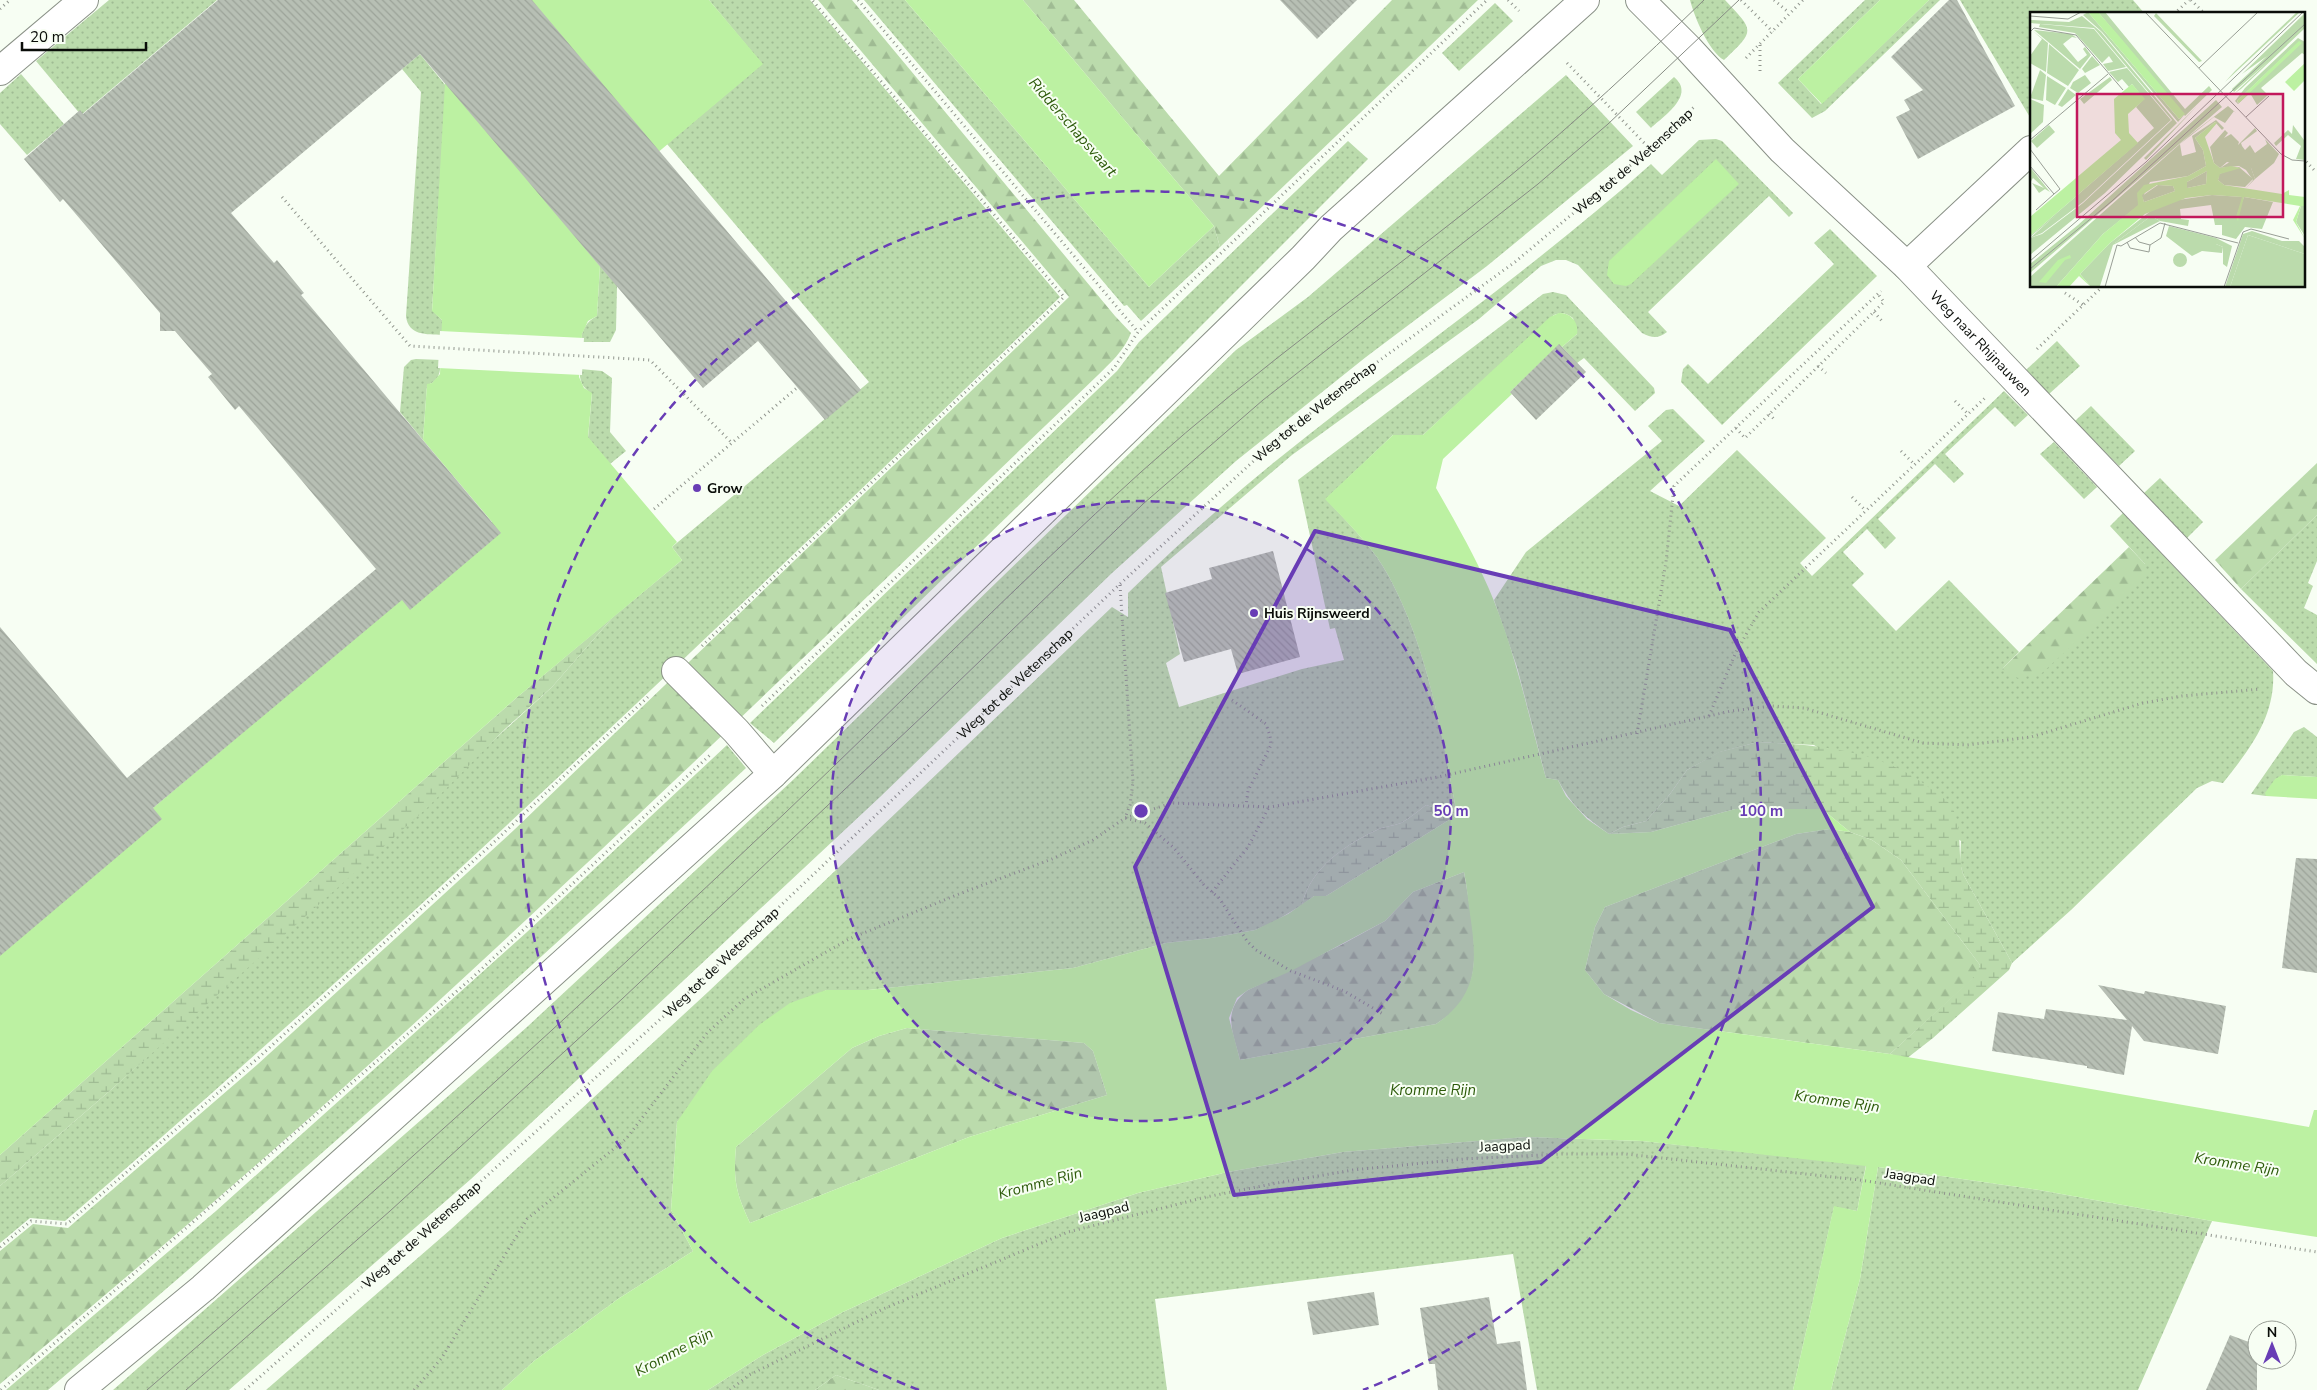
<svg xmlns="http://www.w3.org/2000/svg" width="2317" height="1390" viewBox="0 0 2317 1390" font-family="'Nunito Sans',sans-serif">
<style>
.grass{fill:url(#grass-dots)}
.forest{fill:url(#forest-firs)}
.wetland{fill:url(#wetland-marsh)}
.water{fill:#bcf1a2;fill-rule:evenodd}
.pier{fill:#f7fef3}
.building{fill:url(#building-back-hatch)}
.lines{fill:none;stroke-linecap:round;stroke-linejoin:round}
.minor-casing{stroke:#8a9187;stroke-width:30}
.major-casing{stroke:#8a9187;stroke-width:30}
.path{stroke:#91968e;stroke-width:3;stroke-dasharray:1 4;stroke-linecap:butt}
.minor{stroke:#fff;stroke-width:28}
.major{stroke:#fff;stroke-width:28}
.tram{stroke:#878c84;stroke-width:1}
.marked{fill:#683db5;fill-opacity:0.2;stroke:#683db5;stroke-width:4;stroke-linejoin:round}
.ring{fill:none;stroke:#683db5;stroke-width:2.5;stroke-dasharray:9 6}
.poi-dot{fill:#683db5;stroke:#f7fef3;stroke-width:2}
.labels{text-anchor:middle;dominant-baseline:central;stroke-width:4;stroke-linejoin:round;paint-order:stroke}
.street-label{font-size:14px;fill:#0a0d09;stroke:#f7fef3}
.poi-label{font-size:14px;font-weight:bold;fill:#0a0d09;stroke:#f7fef3;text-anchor:start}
.water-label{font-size:15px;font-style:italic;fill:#2d5b0a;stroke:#f7fef3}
.inset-road{fill:none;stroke:#989e95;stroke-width:1}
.view{fill:#c2185b;fill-opacity:0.15;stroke:#c2185b;stroke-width:2.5}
.inset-edge{fill:none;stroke:#0a0d09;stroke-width:2.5}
.centre{fill:#683db5;stroke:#f7fef3;stroke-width:2.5}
.ring-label{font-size:15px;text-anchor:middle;font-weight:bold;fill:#683db5;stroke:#f7fef3;stroke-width:4;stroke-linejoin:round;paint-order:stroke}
</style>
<defs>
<pattern id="grass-dots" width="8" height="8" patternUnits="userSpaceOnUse" patternTransform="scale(1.25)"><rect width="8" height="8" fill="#bbdbac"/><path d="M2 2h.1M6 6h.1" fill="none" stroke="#9fbb93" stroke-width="1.8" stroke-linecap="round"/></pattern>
<pattern id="forest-firs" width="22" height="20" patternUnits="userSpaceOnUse" patternTransform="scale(1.25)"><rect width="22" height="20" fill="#bbdbac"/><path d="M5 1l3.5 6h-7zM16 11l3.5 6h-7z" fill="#9fbb93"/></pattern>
<pattern id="wetland-marsh" width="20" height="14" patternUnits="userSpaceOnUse" patternTransform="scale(1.25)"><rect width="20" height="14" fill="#bbdbac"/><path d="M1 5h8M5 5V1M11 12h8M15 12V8" fill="none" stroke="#9fbb93"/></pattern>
<pattern id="building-back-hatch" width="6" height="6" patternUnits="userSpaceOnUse" patternTransform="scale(1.25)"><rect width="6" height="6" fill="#b7bfb4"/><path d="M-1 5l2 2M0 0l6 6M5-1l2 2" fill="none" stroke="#9ca399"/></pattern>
</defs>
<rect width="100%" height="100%" fill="#f7fef3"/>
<!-- grass -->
<g class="grass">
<polygon points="109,0 217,0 81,115 36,61"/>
<path d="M709 0H810L1060 297C735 612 409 926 65 1221L30 1218 0 1243V1186L113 1088 552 687 613 617 682 560 672 547 869 382 667 144 762 64Z"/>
<polygon points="864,0 905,0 1149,287 1214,226 1220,247 1141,321 1127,305 1124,306"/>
<path d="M1690 0H1725C1754 31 1756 30 1724 60 1709 52 1694 16 1690 0Z"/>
<polygon points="1865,0 1880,0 1798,79 1821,104 1929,0 1940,0 1825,111 1812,118 1778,83"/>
<polygon points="1960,0 2133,0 2145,14 2031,14 2031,119"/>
<polygon points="1495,3 1513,21 1459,71 1442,53"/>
<path d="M420 54 446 86 432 310 442 320V335C427 334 408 336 406 316L421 92 402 69Z"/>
<polygon points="21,74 64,124 27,155 0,124 0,93"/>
<polygon points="1566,75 1633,146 1487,266 1366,357 1236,461 1112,573 880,797 471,1179 229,1390 113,1390 527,1027 794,779 1236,350 1308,297"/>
<path d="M1674 77C1696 95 1664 116 1651 128L1636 112Z"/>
<path d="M1716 139 1722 141 1793 213 1789 217 1769 196 1648 312 1667 332C1658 339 1652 338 1642 333L1578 265 1566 260H1556L1541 266 1479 319 1292 455 1161 567 1180 654 1166 663 1179 707 1302 669 1344 660 1335 628 1330 629 1298 480 1543 294 1553 292 1566 295 1654 388 1655 393 1635 411 1584 358 1577 363 1562 347 1577 334 1573 318C1566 313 1562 312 1554 315L1423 435H1393L1326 499C1347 522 1373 547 1388 575 1428 648 1442 734 1457 815L1426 805C1418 811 1410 818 1401 823 1394 826 1386 826 1379 829 1346 844 1310 868 1302 905L1272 923 1255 930 1211 938 1166 943 1073 968 868 990H826L677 1122 671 1210 693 1251 618 1299 534 1361 502 1390H266L450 1230 708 992 1112 607 1128 617V593C1175 547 1225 502 1277 460 1401 360 1532 270 1651 164L1662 175 1699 140Z"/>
<polygon points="1348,141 1368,159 1123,404 774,743 750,723 1117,371 1139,342"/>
<polygon points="1830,229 1877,276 1722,425 1681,382 1683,369 1688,364 1708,384 1834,264 1814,243"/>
<path d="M600 266 617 286 616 330 610 342H581C582 329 586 322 597 316Z"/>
<polygon points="2057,341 2080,366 2049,394 2026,370"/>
<path d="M416 359 441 360C440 372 440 381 427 385L423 440 400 412 404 367 411 360Z"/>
<path d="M580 369 602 371 612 378 610 432 626 451 610 464 588 438 592 394C582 387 579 381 580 369Z"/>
<path d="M2004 391 2028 415 2015 427 1995 407 1945 454 1964 474 1954 483 1935 464 1878 519 1896 538 1885 549 1867 529 1843 552 1864 574 1852 585 1896 631 1949 580 2019 652 2002 669 2145 564 2110 526 2123 513 2273 671C2276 716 2250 749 2223 783L2212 781 2197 788 2071 910 2012 963 1963 874 1960 863 1961 841 1814 745 1758 742 1720 752 1687 770 1670 794 1646 821 1623 827 1609 834C1587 819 1570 804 1558 780L1546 778 1517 667 1494 600 1526 552 1662 441 1648 426 1666 410 1673 409 1705 441 1650 491 1679 506 1737 450 1826 538 1800 563 1812 576Z"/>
<polygon points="2091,406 2135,451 2119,466 2075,421"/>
<polygon points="2054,442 2097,487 2084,499 2040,454"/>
<polygon points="2160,478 2203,522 2187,538 2144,493"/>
<polygon points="2317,515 2317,561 2308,583 2313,586 2304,608 2317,615 2317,664 2241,589"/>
<polygon points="2304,727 2317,737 2317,777 2282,775 2266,796 2251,794 2294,732"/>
<path d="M727 745 746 768C518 981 286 1188 48 1390H6L216 1211 527 932Z"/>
<polygon points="1526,1137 1642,1141 1866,1165 1857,1211 1834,1207 1793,1390 1537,1390 1513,1254 1155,1299 1167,1390 879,1390 836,1375 815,1390 708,1390 763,1355 843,1312 1002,1238 1138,1193 1228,1172 1343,1152"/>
<polygon points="1878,1167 2039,1190 2212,1221 2138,1390 1831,1390 1860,1279"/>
</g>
<!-- forest -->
<g class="forest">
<path d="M818 0H852L1115 316 1131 333C1124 351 1110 363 1097 376 872 592 648 809 418 1020 282 1145 141 1265 0 1384V1251L33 1224 68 1228 258 1064 514 830 1069 297Z"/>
<polygon points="1023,0 1074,0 1219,176 1392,0 1478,0 1220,247 1214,226"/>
<polygon points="2317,463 2317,515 2241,589 2215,560"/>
<polygon points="2129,547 2145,564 2145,578 2042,673 2018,678 2002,669"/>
<polygon points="1830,829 1850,832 1872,840 1901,860 1980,965 1978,974 1890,1054 1659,1023 1604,994 1585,970 1595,927 1605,907 1796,834"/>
<path d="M1464 872C1470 912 1489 982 1452 1013 1447 1017 1441 1020 1436 1024L1240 1060C1233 1032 1221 1010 1248 990L1341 945 1385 921 1413 892Z"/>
<path d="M907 1028 1084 1043 1093 1051 1107 1095 969 1137 750 1223C736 1193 733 1180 736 1147L852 1048 879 1036Z"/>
<polygon points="836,1375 879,1390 815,1390"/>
</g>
<!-- wetland -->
<g class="wetland">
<polygon points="613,617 552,687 505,729 427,808 113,1088 0,1186 0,1155 515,699"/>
<path d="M1758 742C1822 745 1884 750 1935 792 1940 796 1949 801 1952 807 1963 828 1957 853 1963 874L2012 963 2009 970 1933 1038 1906 1059 1890 1054 1977 974 1980 965 1901 860 1872 840 1850 832 1822 809H1735L1651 832 1609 834 1623 827 1646 821 1670 794 1687 770 1719 752Z"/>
<path d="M1426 805 1457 815 1326 896H1314L1302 905C1310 868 1346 844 1379 829 1386 826 1394 826 1401 823 1410 818 1418 811 1426 805Z"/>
</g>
<!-- water -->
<g class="water">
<polygon points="484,0 709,0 763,64 568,228 600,266 597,316 588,321 582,334 579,377 584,388 592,393 588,437 677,542 672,547 682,560 515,699 0,1155 0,937 492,522 423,440 427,384 432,383 440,374 442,320 432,311 445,83"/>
<polygon points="905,0 1023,0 1214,226 1149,287"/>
<polygon points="1880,0 1929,0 1822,104 1798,79"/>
<polygon points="1716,159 1739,184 1631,284 1626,286 1614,284 1607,275 1609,261"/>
<path d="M1559 313C1571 313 1579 322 1577 334L1562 347 1559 345 1510 392 1512 394 1443 459 1436 488C1457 525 1478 561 1494 601 1517 658 1529 718 1546 778L1558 780 1566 796 1587 819 1609 834 1651 832 1735 809H1822L1850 832 1830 829 1796 834 1605 907 1595 927 1585 970 1604 994 1631 1010 1659 1023 1890 1054 2309 1127 2314 1110H2317V1237L2212 1221 2039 1190 1878 1167 1860 1279 1831 1390H1793L1834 1206 1857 1211 1866 1166 1642 1141 1526 1137 1343 1152 1228 1172 1138 1193 1002 1238 843 1312 763 1355 708 1390H502L534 1361 618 1299 693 1251 671 1210 677 1122 712 1071 759 1025 790 1003 826 990H868L1073 968 1166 943 1211 938 1255 930 1288 914 1314 896H1326L1457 815C1442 735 1428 648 1388 575 1373 547 1347 522 1325 499L1393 435H1423L1550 317ZM1464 872C1467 886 1468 901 1470 914 1477 961 1479 995 1436 1024L1240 1060 1229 1018 1237 998 1248 990 1291 971 1385 921 1413 892ZM907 1028 1084 1043 1093 1051 1107 1095 969 1137 750 1223C736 1193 733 1180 736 1147L852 1048 879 1036Z"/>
<polygon points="2282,775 2317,777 2317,799 2266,796 2265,793 2275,779"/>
</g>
<!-- pier -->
<polygon class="pier" points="440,331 584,338 582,375 438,368"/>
<!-- building -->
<g class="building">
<polygon points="218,0 532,0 861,390 825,420 758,341 703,388 420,54 231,213 274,263 277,260 304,293 301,295 501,533 410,610 402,600 153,808 162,819 0,956 0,627 127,778 376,569 239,406 235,410 208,377 212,374 175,331 160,331 160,313 63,199 60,202 24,159 80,110 83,114"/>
<polygon points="1280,0 1357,0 1317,39"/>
<polygon points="1949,0 1957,0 2015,106 1918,159 1896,117 1910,110 1904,100 1923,90 1891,57"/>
<polygon points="1559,344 1586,372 1536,420 1510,392"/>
<polygon points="1273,551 1300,657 1238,674 1231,649 1184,662 1165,593 1212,579 1209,568"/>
<polygon points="2296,858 2317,859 2317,973 2282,968"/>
<polygon points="2098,985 2144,994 2145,991 2226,1006 2218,1054 2144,1041 2132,1026 2124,1075 2087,1068 2087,1066 1992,1051 1998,1012 2044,1019 2046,1009 2127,1020"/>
<polygon points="1374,1292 1379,1325 1313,1335 1307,1302"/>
<polygon points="1489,1297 1497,1344 1520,1341 1527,1390 1438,1390 1435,1364 1429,1364 1420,1308"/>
<polygon points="2230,1335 2257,1345 2257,1390 2206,1390"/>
</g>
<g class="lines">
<!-- minor casing -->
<g class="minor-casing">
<g id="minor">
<path id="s2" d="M1640 0 1688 48 1782 150 1907 266 2296 673 2317 690"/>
<polyline points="0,71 84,0"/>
<polyline points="1907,266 2031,150"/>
<polyline points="676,671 736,731 773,774"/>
</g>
</g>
<!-- major casing -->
<g class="major-casing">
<polyline id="major" points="79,1390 203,1288 773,774 1303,258 1331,228 1585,0"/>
</g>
<!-- path -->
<g class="path">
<polyline points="858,0 1138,332"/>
<polyline points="1508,0 1519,11"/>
<polyline points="1741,0 1773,32"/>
<polyline points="1774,0 1788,12"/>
<polyline points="2191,0 2205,14"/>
<polyline points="0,9 10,0"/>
<polyline points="2174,14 2189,0"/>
<polyline points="1760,45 1760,71"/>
<polyline points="1746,58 1803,0"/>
<polyline points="1567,63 1650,149"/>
<polyline points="2303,158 2314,170"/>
<polyline points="282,197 410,346 650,360 731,442"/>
<polyline points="2065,293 2083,305"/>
<polyline points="1874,312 1882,321"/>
<polyline points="2037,349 2103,286"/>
<polyline points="1818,366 1826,373"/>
<polyline points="1955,401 1968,414"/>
<polyline points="1769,414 1775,420"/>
<polyline points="1736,428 1745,438 1884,302 1878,294"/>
<polyline points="1901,451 1914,464"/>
<polyline points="1852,497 1866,511"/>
<polyline points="654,509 798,387"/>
<polyline points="1120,585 1133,782 1130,805 1125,818 1145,823 1174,848 1204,885 1219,898 1247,941 1256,950 1291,971 1344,991 1383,1014"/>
<polyline points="702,646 1064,297 812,0"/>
<polyline points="1232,700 1266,724 1270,736 1271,745 1248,791 1246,806"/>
<polyline points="762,706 1114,368 1138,332 1487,0"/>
<polyline points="1709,716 1736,652 1759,612 1985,398"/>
<polyline points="1637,734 1666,562 1674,486 1881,291"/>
<polyline points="1212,892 1248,847 1269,807"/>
<polyline points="0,1247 31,1221 67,1224 257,1059 492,844 650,695"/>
<polyline points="1,1390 473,977 710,755"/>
<path id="s1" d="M245 1390 428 1229 665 1015 1120 584 1272 444 1347 384 1515 262 1650 149 1694 107"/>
<polyline points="414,1390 441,1359 527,1219 626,1139 707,1033 744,999 849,939 959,894 1052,859 1093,840 1125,818 1172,803 1270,807 1438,777 1731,711 1772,706 1804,708 1923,743 1967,745 2031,737 2143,703 2182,696 2261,689"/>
<polyline points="730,1390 749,1375 883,1309 1068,1232 1206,1197 1277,1183 1353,1170 1464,1159 1563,1154 1626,1154 1860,1180 2317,1252"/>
</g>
<!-- minor -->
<use href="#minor" class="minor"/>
<!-- major -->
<use href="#major" class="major"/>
<!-- tram -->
<g class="tram">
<path d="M147 1390C364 1203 577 1010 785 813 904 700 1019 582 1141 472 1258 366 1388 276 1510 176 1577 121 1641 61 1704 0"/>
<polyline points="186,1390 390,1211 622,999 928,711 1143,504 1263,400 1538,184 1608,124 1739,0"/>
</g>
</g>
<!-- marked area -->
<path class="marked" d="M1315 531 1730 630 1873 907 1541 1162 1234 1195 1135 867Z"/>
<!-- distance rings -->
<circle cx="1141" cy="811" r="310" fill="#683db5" fill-opacity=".12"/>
<g class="ring">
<circle cx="1141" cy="811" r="310"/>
<path d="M919 1390A620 620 0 1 1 1363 1390"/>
</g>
<!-- markers -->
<g class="poi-dot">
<circle cx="697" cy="488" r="5"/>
<circle cx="1254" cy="613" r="5"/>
</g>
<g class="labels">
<!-- street labels -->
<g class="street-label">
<text stroke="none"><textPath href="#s1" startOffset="1855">Weg tot de Wetenschap</textPath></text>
<text stroke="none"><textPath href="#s2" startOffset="484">Weg naar Rhijnauwen</textPath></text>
<text stroke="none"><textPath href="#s1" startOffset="1450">Weg tot de Wetenschap</textPath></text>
<text stroke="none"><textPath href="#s1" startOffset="1045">Weg tot de Wetenschap</textPath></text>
<text stroke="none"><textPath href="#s1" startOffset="640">Weg tot de Wetenschap</textPath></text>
<text transform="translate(1505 1146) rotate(-3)">Jaagpad</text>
<text transform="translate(1910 1177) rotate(9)">Jaagpad</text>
<text transform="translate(1104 1212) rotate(-14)">Jaagpad</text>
<text stroke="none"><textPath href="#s1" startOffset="235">Weg tot de Wetenschap</textPath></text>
</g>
<!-- poi labels -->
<g class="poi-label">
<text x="707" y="488">Grow</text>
<text x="1264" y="613">Huis Rijnsweerd</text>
</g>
<!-- water labels -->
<g class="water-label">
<text transform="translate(1073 127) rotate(49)">Ridderschapsvaart</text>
<text x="1433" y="1090">Kromme Rijn</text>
<text transform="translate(1837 1101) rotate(8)">Kromme Rijn</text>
<text transform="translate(2237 1164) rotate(9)">Kromme Rijn</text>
<text transform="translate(1040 1183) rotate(-15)">Kromme Rijn</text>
<text transform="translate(674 1352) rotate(-28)">Kromme Rijn</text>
</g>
</g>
<!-- overview -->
<g transform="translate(2030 12)">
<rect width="275" height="275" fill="#f7fef3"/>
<path d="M58 0 149 107 155 102 148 110 72 20 53 3ZM267 0H270L195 70 205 59ZM275 1V16L211 77 205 81 240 48 204 80 202 77 237 44 212 62ZM10 12 64 17 96 55 78 59 73 52 83 50 79 44 72 51 45 21 9 15ZM4 18 41 22 47 26 42 25 33 32 48 50 57 43 53 37 55 35 61 43 50 57ZM3 19 18 31 16 60 0 51V44L12 27ZM268 26 275 30V43L272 41 231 76 238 83 227 93 220 81 208 92 205 89 215 76ZM270 29 245 55 208 91 207 89ZM19 32 49 58 38 74 17 61ZM62 44 70 53 55 61 52 57ZM97 56 141 108 53 190 12 221 0 226 124 116 106 95 114 87 102 72 99 75 92 67 88 70 79 60ZM10 58 16 63 13 89 0 86ZM55 63 61 71 48 81 40 76 43 70ZM17 64 36 76 25 93 16 88ZM80 65 82 68 54 92 50 87ZM38 77 46 83 32 95 28 93ZM0 87 14 93 13 110 0 122ZM186 88 192 95 0 261V252L48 213ZM167 94 116 148 114 146 146 115ZM198 94 206 101 204 99 195 111 184 105 150 132 152 144 166 140 162 124 186 108 194 116 192 118 185 110 165 126 173 138 176 154 158 164 120 170 109 193 73 222 26 275H0V265L160 123ZM19 113 25 120 7 136 1 129ZM225 116 227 119 211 131 212 134 215 138 220 133 225 141 237 132 235 127 249 142 244 151 225 167 221 156 197 150 190 156 184 151 180 135 195 118 198 121 194 126 201 122 209 130 208 133ZM0 155 20 180 15 177 9 181 2 171 14 176 3 166 0 171ZM182 183 213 185 206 206 214 185 243 190 232 217 215 215 206 227 192 223V213H185L181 193 150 197 151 207 159 208 158 214 130 209 121 204 85 231H80L122 198 148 188ZM186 226 202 234 197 255 193 252V235L186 232Z" fill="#bbdbac" fill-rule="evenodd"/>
<path d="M68 0H75L155 97 179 74 182 78 155 104ZM126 1 172 49 169 50 124 4ZM52 4 71 20 147 111 75 181 0 243V226L12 222 53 191 142 108 64 16 0 11 1 8 39 10ZM263 113 274 128 275 148 266 147 271 134 258 123 246 134 244 131 258 118 262 122ZM209 155 223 167 215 175 194 173 188 168 189 162ZM177 159 176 172 157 176V170ZM128 173 143 174 145 179 114 190 112 184ZM271 194H275V224L266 210ZM121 204 130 209 83 233 70 274 61 275 50 262 80 231H85ZM139 214 186 226V232L193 235 192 241 172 239 162 244 136 224ZM222 219 252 229H269L275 235V242L218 223 200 275H195L213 222Z" fill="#bbdbac"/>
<path d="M101 137 57 178 0 225V224ZM203 148 220 153 225 167 216 176 223 168 216 158 209 154 190 156Z" fill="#bbdbac"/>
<path d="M218 223 275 242V275H200ZM143 248a7 7 0 1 1 14 0a7 7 0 1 1-14 0Z" fill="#bbdbac"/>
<path d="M58 0H68L89 24 155 102 149 107ZM269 29 272 31 209 91 207 89ZM275 51V68L264 79 255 70ZM102 72 115 87 98 102 99 121 108 131 0 224V205L91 128 85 121 84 87ZM185 110 187 111 175 125 184 151 190 156 201 154 211 156 190 162 188 168 194 173 252 182 259 178V183L275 185V194H271L266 210 275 227 263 208 270 194 214 185 208 209 206 205 212 185 182 183 156 186 115 202 80 231 50 262 61 275 49 264 39 275H26L73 222 108 193 107 181 114 173 158 164 176 154 173 138 165 126ZM177 159 176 172 157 176V170ZM127 173 143 174 145 179 114 190 112 183ZM40 243 41 246 35 248 16 271 9 270 28 248Z" fill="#bcf1a2" fill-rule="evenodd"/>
<path class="inset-road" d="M115 0 251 142 262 148 275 149M0 4 38 7 51 0M0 20 4 16 46 23 93 78M169 56 228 0M216 105 239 84M0 128 78 62M0 137 30 177 24 182 0 154M6 198 24 182M105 225 109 230 120 233M97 230 100 236 119 240 120 233 131 226 135 211M0 249 116 150 273 0M0 257 82 189 275 12M75 275 87 233 91 234 130 211 208 231M194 275 213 220 221 217 259 227"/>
<path class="view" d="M47 82H253V205H47Z"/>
<rect width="275" height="275" class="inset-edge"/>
</g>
<circle cx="1141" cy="811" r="8" class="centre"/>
<g class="ring-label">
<text x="1451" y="816">50 m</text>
<text x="1761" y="816">100 m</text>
</g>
<!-- north arrow -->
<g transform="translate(2272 1345)"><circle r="24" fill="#f7fef3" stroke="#989e95"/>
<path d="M0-4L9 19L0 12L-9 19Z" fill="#683db5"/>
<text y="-8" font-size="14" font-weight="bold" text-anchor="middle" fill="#0a0d09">N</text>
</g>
<!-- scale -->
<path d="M22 42v8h124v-8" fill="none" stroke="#0a0d09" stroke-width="2.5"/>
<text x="30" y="42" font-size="15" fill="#0a0d09" stroke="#f7fef3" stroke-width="4" paint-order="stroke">20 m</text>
</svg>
